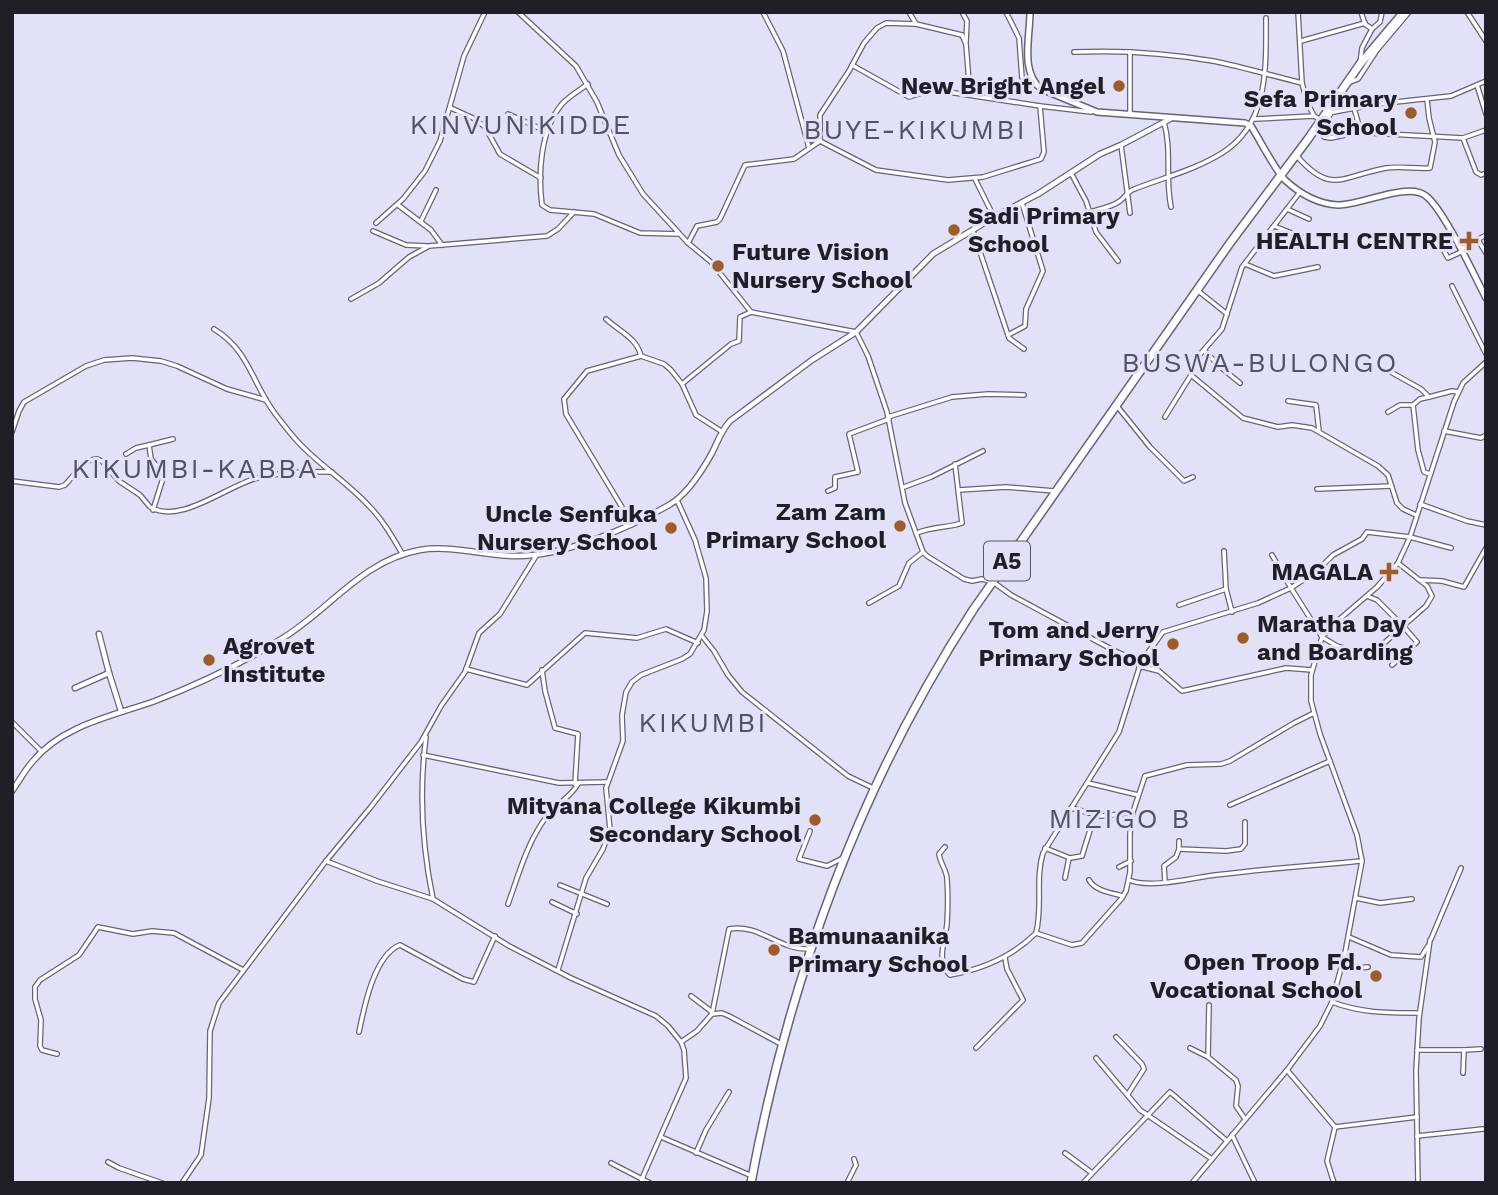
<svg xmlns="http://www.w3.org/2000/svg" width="1498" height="1195" viewBox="0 0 1498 1195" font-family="'Work Sans',sans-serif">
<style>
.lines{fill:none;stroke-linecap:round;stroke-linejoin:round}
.minor-casing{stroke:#656478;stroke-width:6}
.tertiary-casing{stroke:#656478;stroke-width:7}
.secondary-casing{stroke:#656478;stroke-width:8}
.primary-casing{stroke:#656478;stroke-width:10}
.minor{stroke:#fff;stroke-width:3.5}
.tertiary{stroke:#fff;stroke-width:4.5}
.secondary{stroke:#fff;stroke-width:5}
.primary{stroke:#fff;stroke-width:7}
.poi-dot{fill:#9e5d28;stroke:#e1e1f8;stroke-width:2.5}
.labels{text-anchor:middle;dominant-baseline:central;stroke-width:6;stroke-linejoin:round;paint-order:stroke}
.shield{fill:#e1e1f8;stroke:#595966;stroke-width:2}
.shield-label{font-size:23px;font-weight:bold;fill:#1f1f27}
.poi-label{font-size:24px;font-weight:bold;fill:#1f1f27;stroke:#e1e1f8;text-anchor:end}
.quarter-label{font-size:28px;letter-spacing:2px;fill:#525265;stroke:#e1e1f8}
</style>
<rect width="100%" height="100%" fill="#e1e1f8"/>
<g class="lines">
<!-- minor casing -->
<g class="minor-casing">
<g id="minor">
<polyline points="518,12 576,66 597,102 619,155 643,194 688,243 711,262 751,312 856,332 868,356 887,412 905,503 923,552 927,556 964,579 972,581 982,579 993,582 1011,595 1115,651 1141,662 1163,632 1258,603 1291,588 1322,637 1337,646 1370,656 1403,626 1377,600 1367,596"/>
<polyline points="763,12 783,51 809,148"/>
<polyline points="909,12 916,24"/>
<polyline points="962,12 967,21 966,42"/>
<polyline points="1006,12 1019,38 1022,78 1026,82 1034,84"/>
<polyline points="1298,12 1302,83 1307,102 1314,116"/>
<polyline points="1467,12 1486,41"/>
<polyline points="1372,29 1380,22 1382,12"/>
<polyline points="1301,41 1365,23"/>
<path d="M1074 52C1120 50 1167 53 1213 61 1243 67 1273 76 1302 83"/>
<polyline points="1360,63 1362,48 1372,29 1365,24 1361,12"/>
<polyline points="852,65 909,97 928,91 942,91 1040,106 1091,112"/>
<polyline points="1348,83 1358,79 1377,50 1409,12"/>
<path d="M588 84C580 90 569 96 562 104 540 130 538 174 542 205L550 210 594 214 640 233 679 234"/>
<polyline points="1477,85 1486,114"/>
<polyline points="451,108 475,119 485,127 500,154 541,178"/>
<polyline points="1354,108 1359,126 1369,133 1463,138 1486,130"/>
<polyline points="1130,113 1130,52"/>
<polyline points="1328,113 1377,104 1451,96 1486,81"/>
<polyline points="1331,113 1321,130 1324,137 1331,138 1364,131"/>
<polyline points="508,114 548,132"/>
<polyline points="1255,119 1314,116 1321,120"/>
<path d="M1164 122C1172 150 1165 179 1171 207"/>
<polyline points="1463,138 1476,172 1481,175 1486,173"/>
<polyline points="808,140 820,141 876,170 948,180 983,177 1041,159 1044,152 1040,106"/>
<polyline points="1121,145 1130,213"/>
<path d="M1296 155C1331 196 1342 176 1386 168 1401 166 1416 169 1430 168L1435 142 1429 118 1427 99"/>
<polyline points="1071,173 1086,201 1096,232 1118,261"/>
<polyline points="975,179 994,217"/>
<polyline points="1300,192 1242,267 1222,329 1196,359 1191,375 1243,418 1278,427 1292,425 1312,428 1378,466 1388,475 1397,503 1403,509 1416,515"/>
<polyline points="398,205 431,230 442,245"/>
<polyline points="1287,209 1309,219"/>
<path d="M1090 212C1100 209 1112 207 1120 201 1125 197 1127 193 1132 190 1162 178 1195 170 1222 153 1269 124 1266 67 1266 18"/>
<polyline points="421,221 436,190"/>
<polyline points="376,223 403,199 425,171 440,141 464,56 485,12"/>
<polyline points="1274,226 1309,240"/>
<polyline points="373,231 406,245 427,246"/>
<polyline points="973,231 1009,338 1024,349"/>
<polyline points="1437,239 1448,258 1461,252"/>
<polyline points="1478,240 1486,253"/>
<polyline points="688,243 697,226 717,222 720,219 745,165 794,159 820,141 820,115 849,71 864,43 877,28 886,23 916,24 962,35 966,44 970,95"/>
<polyline points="1461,249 1486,235"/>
<polyline points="1245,264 1274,276 1318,267"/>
<polyline points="1452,286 1486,354"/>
<polyline points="1197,290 1227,314"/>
<polyline points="351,299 379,283 409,257 429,246 547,236 558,229 574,212"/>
<path d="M606 319C619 331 637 338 641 356"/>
<path d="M214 329C250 351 252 384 276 415 284 425 292 436 300 444 322 467 348 483 369 506 383 520 393 538 403 555"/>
<polyline points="1008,335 1025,326 1026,309 1043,271 1022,203"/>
<polyline points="1204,350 1218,365 1240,383"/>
<polyline points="1389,371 1421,389 1429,397 1452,391 1458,392"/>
<polyline points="682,384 731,344 739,341 740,317 751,312"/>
<polyline points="1288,401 1316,405 1319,431"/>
<polyline points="1413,405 1418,450 1424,472 1430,474"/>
<polyline points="1117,406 1150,447 1184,481 1193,477"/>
<polyline points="1388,412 1400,405 1413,405 1420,399 1429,397"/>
<polyline points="888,417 952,397 988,394 1024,395"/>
<polyline points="1165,417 1191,375"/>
<polyline points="1444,431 1481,438 1486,435"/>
<polyline points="12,432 19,411 24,402 86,366 104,360 132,358 161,361 177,366 227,389 266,400"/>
<polyline points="126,454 136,448 149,445"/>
<path d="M12 481 59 487 65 485 86 461 97 459 102 461 119 481 140 495 150 507C181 525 226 486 257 478 282 472 306 471 332 472"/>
<polyline points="904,487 931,477 983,451"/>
<polyline points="1317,489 1391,486"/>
<polyline points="959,490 1006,487 1054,491"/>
<polyline points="828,491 835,488 835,477 858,472 849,434 889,419"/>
<polyline points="1420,504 1467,521 1486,525"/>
<polyline points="153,510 164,475 151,459 149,445 173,439"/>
<polyline points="632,524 566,414 564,399 587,371 641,356 664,364 671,370 682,384 696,415 721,431"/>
<path d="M917 533C932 526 948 528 962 523L955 464"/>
<polyline points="1224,551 1226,589 1232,612"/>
<polyline points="1272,555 1291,588 1318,570 1333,555 1362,539 1367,532 1410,537 1451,548"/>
<polyline points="1421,580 1442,581 1464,587 1486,548"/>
<polyline points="869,603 899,586 909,563 923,552"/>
<polyline points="1179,605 1226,589"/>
<polyline points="702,636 714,651 728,675 742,692 848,776 873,788"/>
<polyline points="1392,665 1417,642 1403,626 1426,606 1432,596 1427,586 1398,563"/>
<polyline points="1139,666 1159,671 1182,691 1286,668 1312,670"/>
<polyline points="466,669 527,685 585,633 637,638 666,629 698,643"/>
<polyline points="542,670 545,691 555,728 578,734 575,784"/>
<polyline points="12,722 42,752"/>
<path d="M426 737C419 791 422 846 433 899"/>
<polyline points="423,755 559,783 607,782"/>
<polyline points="1088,783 1138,795"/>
<polyline points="1230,805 1330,761"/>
<polyline points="1071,808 1101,816 1133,813"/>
<polyline points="810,831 799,859 827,866 843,858"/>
<polyline points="1179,841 1179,849 1226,851 1241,849 1245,844 1245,822"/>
<path d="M945 847 939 854C940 863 947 871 947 879 948 893 948 908 947 923 946 939 935 961 950 975 983 969 1012 957 1036 933 1043 907 1035 879 1043 853L1119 732 1141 662"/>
<polyline points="1045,848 1070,858 1082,856 1095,814"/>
<polyline points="326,861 377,881 433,899 509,946 571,978 656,1016 668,1026 681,1042 684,1050 686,1078 644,1174 642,1179 650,1183"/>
<polyline points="1119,867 1131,861"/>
<polyline points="1065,878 1069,858"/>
<path d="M1089 880C1095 891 1112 893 1123 896"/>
<path d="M1129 880C1151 889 1191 878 1215 875 1264 869 1314 865 1362 861"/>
<polyline points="1165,882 1164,866 1176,857 1179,849"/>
<polyline points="560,885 607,904"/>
<polyline points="1356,898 1380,903 1412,899"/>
<polyline points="552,902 577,914"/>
<path d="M508 904C519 874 527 842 547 816 556 804 570 798 578 784"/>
<polyline points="1036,933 1072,945 1082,943 1122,898 1126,891 1130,872 1130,834 1132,815 1145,776 1187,765 1221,764 1230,761 1294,723 1314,713"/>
<polyline points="1349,937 1391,955 1421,957 1428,946"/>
<polyline points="1431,939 1461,868"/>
<polyline points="1343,962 1358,968 1368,967"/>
<polyline points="558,970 586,878 603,849 610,830 606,788 623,741 622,715 626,692 632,682 641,675 682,659 690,654 704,630 707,611 706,578 695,540 677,500"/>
<polyline points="691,996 712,1012"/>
<path d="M1332 1002C1361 1013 1387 1013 1418 1013"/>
<polyline points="712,1014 722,1013 729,1016 781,1044"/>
<path d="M359 1032C364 1008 374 955 400 945L463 979 474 982 495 936"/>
<polyline points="1116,1037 1142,1064 1144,1069 1128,1094"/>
<path d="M681 1042 697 1031 712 1014 729 929C759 923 780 951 810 949"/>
<polyline points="976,1048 1023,1000 1007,969 1005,958"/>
<polyline points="1190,1048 1208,1057 1236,1080 1238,1086 1236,1106 1245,1119"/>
<polyline points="1417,1050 1464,1050 1463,1073"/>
<polyline points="1464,1050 1481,1049"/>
<polyline points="57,1054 42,1050 40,1046 41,1020 35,999 35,987 40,980 79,955 98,927 133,934 152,931 174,933 243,970"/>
<polyline points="1208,1057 1209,1005"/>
<polyline points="1096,1058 1140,1110 1212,1159"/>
<polyline points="1287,1070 1335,1127 1417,1117"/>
<polyline points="1232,1135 1255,1183"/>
<polyline points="1417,1136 1483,1129"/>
<polyline points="661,1137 752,1176"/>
<polyline points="696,1153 706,1130 729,1092"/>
<polyline points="1065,1153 1092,1173"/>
<polyline points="108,1162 119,1168 162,1183"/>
<polyline points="611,1163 642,1179 641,1183"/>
<polyline points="182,1183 201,1155 209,1098 210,1031 219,1003 326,861 370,808 421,742 441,706 465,672 479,633 500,614 536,556"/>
<polyline points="847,1183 856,1165 854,1159"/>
<polyline points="1083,1183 1170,1092 1227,1141"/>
<polyline points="1192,1183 1287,1070 1320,1026 1332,1002 1345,953 1362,861 1357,835 1320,734 1311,701 1311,675 1322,637 1335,623 1377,587 1398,563 1410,537 1454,402 1463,383 1486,362"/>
<polyline points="1334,1183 1327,1161 1335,1127"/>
<polyline points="1418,1183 1416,1071 1419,1018 1430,940"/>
</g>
</g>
<!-- tertiary casing -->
<g class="tertiary-casing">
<g id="tertiary">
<polyline points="99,634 109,673"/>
<polyline points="75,688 109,673 121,711"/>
<path d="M12 791C19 781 25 770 33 761 63 725 113 716 155 701 199 684 243 663 283 638 330 609 363 560 420 550 450 545 484 555 514 556 562 557 627 529 669 505 687 495 702 471 712 453 718 441 721 431 730 421L812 360 856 332 933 254 994 217 1038 194 1100 154 1121 145 1170 119"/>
</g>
</g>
<!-- secondary casing -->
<g class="secondary-casing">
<path id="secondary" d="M1030 12C1030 38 1020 71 1041 89L1097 112 1245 123 1251 126C1260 140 1275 170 1285 180 1299 193 1318 204 1338 205 1360 206 1408 181 1426 196 1444 210 1474 275 1486 298"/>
</g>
<!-- primary casing -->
<g class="primary-casing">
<path id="primary" d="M751 1183C789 979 860 784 973 610L1230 243 1308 139 1360 64 1404 12"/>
</g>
<!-- minor -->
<use href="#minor" class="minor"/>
<!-- tertiary -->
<use href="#tertiary" class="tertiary"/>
<!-- secondary -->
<use href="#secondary" class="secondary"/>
<!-- primary -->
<use href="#primary" class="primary"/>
</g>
<!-- markers -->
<g class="poi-dot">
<circle cx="1119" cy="86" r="7"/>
<circle cx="1411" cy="113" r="7"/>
<circle cx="954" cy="230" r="7"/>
<path d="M1465.5 230.5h7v7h7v7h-7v7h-7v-7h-7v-7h7z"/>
<circle cx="718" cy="266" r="7"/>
<circle cx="900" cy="526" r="7"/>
<circle cx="671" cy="528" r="7"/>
<path d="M1385.5 561.5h7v7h7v7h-7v7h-7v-7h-7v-7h7z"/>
<circle cx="1243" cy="638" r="7"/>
<circle cx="1173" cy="644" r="7"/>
<circle cx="209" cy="660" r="7"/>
<circle cx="815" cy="820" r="7"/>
<circle cx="774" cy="950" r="7"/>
<circle cx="1376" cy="976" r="7"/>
</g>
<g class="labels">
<!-- shield labels -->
<rect class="shield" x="984" y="541.5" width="46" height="39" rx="5"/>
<g class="shield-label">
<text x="1007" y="561">A5</text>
</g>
<!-- poi labels -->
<g class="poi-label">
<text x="1105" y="86">New Bright Angel</text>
<text x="1397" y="99">Sefa Primary<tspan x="1397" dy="28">School</tspan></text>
<text x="968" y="216" text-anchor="start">Sadi Primary<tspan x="968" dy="28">School</tspan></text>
<text x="1453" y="241">HEALTH CENTRE</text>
<text x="732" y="252" text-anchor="start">Future Vision<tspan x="732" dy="28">Nursery School</tspan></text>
<text x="886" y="512">Zam Zam<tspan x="886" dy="28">Primary School</tspan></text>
<text x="657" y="514">Uncle Senfuka<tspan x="657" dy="28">Nursery School</tspan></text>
<text x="1373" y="572">MAGALA</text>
<text x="1257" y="624" text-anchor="start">Maratha Day<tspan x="1257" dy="28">and Boarding</tspan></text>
<text x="1159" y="630">Tom and Jerry<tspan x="1159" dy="28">Primary School</tspan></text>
<text x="223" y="646" text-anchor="start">Agrovet<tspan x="223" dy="28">Institute</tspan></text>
<text x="801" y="806">Mityana College Kikumbi<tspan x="801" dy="28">Secondary School</tspan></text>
<text x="788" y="936" text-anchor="start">Bamunaanika<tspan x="788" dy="28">Primary School</tspan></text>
<text x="1362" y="962">Open Troop Fd.<tspan x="1362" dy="28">Vocational School</tspan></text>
</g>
<!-- quarter labels -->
<g class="quarter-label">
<text x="521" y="124">KINVUNIKIDDE</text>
<text x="915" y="129">BUYE-KIKUMBI</text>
<text x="1260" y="362">BUSWA-BULONGO</text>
<text x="195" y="468">KIKUMBI-KABBA</text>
<text x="703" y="722">KIKUMBI</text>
<text x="1120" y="818">MIZIGO B</text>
</g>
</g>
<!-- border -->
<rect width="1498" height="1195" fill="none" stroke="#1f1f27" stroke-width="28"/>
</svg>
